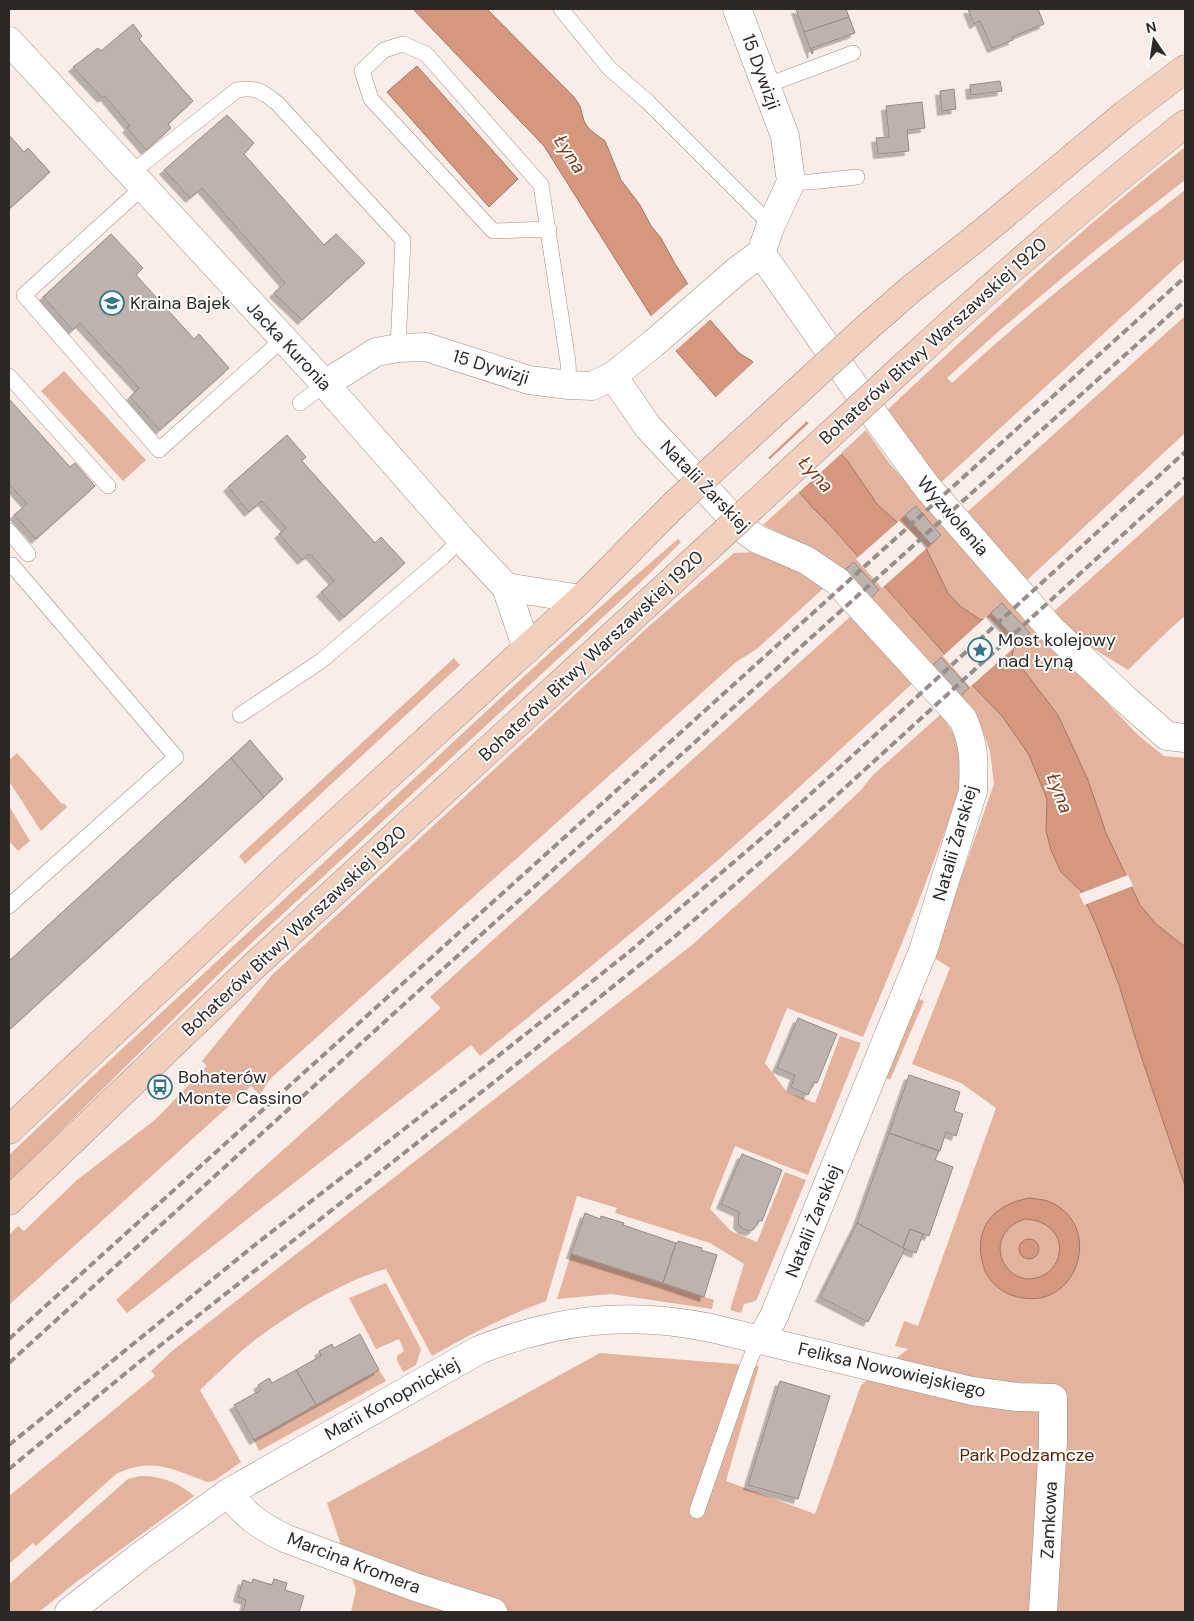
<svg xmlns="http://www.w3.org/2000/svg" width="1194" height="1621" viewBox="0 0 1194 1621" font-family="'DM Sans',sans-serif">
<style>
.green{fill:#e4b39e}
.water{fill:#d5987e;stroke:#a27664;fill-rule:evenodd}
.pier{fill:#faede8}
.building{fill:#beb2ad;stroke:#968a85;filter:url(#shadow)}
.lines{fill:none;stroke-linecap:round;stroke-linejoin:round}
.service-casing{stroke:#9b908b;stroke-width:16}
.minor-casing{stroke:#9b908b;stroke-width:29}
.secondary-casing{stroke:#9b908b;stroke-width:29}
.service{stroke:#fff;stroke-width:15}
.minor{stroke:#fff;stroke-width:28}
.secondary{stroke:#f2d0bd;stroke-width:28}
.rail{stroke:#978e8b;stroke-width:4;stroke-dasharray:8 4;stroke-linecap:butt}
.secondary-bridge-casing{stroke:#9b908b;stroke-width:29;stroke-linecap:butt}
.secondary-bridge{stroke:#f2d0bd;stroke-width:28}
.labels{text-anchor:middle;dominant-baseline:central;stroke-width:4;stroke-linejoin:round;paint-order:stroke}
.street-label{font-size:18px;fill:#2c2826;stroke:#fff}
.poi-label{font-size:18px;fill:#2c2826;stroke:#fff;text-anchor:start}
.park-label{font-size:18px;fill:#5b2406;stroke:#fff}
.water-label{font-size:19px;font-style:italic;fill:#813812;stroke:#fff}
</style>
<defs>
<filter id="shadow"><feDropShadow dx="-4.5" dy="4.5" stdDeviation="0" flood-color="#0004"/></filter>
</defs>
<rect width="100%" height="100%" fill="#faede8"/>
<!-- green -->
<g class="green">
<path d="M1185 147V180L1098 248 999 331 947 378 952 383C1026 314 1105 252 1185 190V259L937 486 884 413C982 322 1079 229 1185 147Z"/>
<polygon points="1185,316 1185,433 1024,583 964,515"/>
<polygon points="64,371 146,460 123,481 41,391"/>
<polygon points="866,430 890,464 1036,628 1138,735 1164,756 1185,758 1185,1612 351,1612 356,1590 327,1503 600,1353 759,1366 726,1481 815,1514 861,1385 908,1349 895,1346 904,1321 918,1326 996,1108 961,1083 912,1064 950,968 933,957 994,784 990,751 983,732 975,718 813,549 763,525 799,492 813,508 830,525 973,686 1002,716 1029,755 1041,783 1058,715 1012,655 1012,649 988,620 981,620 960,606 948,593 926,548 877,504 847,460 840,454"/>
<polygon points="1185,494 1185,616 1171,628 1128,670 1086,644 1051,614"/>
<path d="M678 539 681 542 643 580 229 964 9 1182V1155C126 1044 246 935 364 825 468 729 570 631 678 539Z"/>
<polygon points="758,552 790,564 825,587 758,648 735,663 269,1080 260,1095 251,1086 9,1305 9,1235 18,1226 24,1231 77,1180 156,1119 207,1066 202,1061 272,975 649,626 734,553"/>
<path d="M852 615 913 683C848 742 783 803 717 861 639 928 560 992 480 1056L471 1045 127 1313 116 1300 441 1008 430 997Z"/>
<polygon points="454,658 460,665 245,864 239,856"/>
<path d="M941 714C950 728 960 741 962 758 966 786 950 817 941 842 917 908 890 973 863 1037L787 1008 765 1063 787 1092 815 1103 840 1036 861 1043 808 1175 735 1146 710 1209 731 1231 757 1242 785 1172 806 1180 756 1301 744 1304 741 1313 730 1310 744 1264 710 1243 615 1213 617 1208 577 1196 546 1301C506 1316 469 1335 432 1356L386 1269C343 1280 280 1319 245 1348 230 1361 215 1376 200 1390L241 1462 214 1481 207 1482C172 1469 153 1457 116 1474L36 1546 33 1543 9 1564V1496L155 1376 151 1371 172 1351 692 945 792 855 860 791 873 775Z"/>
<polygon points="17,753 62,804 64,803 67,807 41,831 9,781 9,760"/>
<polygon points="9,806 30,841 18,851 9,841"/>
<polygon points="918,999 924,1001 890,1080 885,1078"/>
<polygon points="571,1254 714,1300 712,1309 611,1294 557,1299"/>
<polygon points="386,1283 421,1349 416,1365 403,1372 397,1360 397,1356 404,1351 399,1339 376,1349 349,1298"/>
<polygon points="379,1370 386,1381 259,1451 254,1440"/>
<path d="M140 1476C159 1475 180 1483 194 1496L75 1583 39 1612H9V1584L128 1479Z"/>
</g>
<!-- water -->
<g class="water">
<polygon points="413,9 487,9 574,97 580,106 584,121 589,129 605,141 621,180 640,205 651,226 661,238 674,262 710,320 739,353 752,361 771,383 781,398 847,460 877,504 926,548 948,593 960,606 981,620 988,619 1014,647 1012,655 1058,715 1088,780 1106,833 1140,905 1156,924 1185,947 1185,1186 1141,1056 1119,985 1097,927 1081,891 1061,872 1051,850 1046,831 1047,799 1029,755 1002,716 973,686 830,525 813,508 676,351 650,314 544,146"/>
<polygon points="417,66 518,179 489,207 387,92"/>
<path d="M1029 1198C1034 1199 1039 1199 1044 1200 1108 1219 1079 1319 1011 1295 998 1290 986 1278 983 1265 973 1228 993 1205 1029 1198ZM1024 1219C1043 1219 1063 1232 1059 1254 1058 1261 1053 1269 1047 1273 1011 1298 975 1238 1024 1219Z"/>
<circle cx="1029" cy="1249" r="10"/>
</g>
<!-- pier -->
<g class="pier">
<polygon points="689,283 712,318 674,352 649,318"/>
<polygon points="755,361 773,381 783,396 808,420 767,459 714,399"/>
<polygon points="810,422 842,453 797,494 768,461"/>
<polygon points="899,521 928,547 882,588 856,559"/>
<polygon points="986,617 990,618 1016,646 970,687 943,656"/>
<polygon points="1128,875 1133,886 1084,905 1079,894"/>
</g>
<!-- building -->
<g class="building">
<polygon points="796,9 846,9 849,17 804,32"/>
<polygon points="968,9 1038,9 1044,24 1012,37 1013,40 992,48 980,21 974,24"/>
<polygon points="849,17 855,33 812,48 813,53 812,54 804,32"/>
<polygon points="133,24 142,36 139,39 193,101 168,124 171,128 146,150 127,128 130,126 105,96 102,98 73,67 98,48 101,51"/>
<polygon points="1000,81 1002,91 971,95 970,85"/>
<polygon points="954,89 956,109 942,111 940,91"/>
<polygon points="922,102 925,128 907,130 909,151 878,154 876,138 889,137 886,106"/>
<polygon points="227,115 254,143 244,154 324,245 336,234 365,263 302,320 274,293 285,283 202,188 190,198 164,170"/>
<polygon points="9,135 24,152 28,148 50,172 9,209"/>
<polygon points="111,234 143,268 136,275 194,339 199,334 229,368 160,430 130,397 139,388 80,323 73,330 43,297"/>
<polygon points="9,399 70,467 75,463 95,486 36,539 14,515 27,504 9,484"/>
<polygon points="287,435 306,457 302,461 375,543 381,537 405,563 344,617 321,592 334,581 310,554 302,560 279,534 286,528 262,501 249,512 228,487"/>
<polygon points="916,506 941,535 931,544 905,515"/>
<polygon points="854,562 879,590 869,600 843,571"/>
<polygon points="1002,603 1030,633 1019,643 991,613"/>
<polygon points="941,657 969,688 958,698 930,668"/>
<polygon points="250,740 283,779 264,797 231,758"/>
<polygon points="231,758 264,797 9,1030 9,961"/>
<polygon points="798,1018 837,1034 817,1083 814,1082 808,1095 791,1087 795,1075 777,1068"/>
<polygon points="909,1075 960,1092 954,1111 963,1114 956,1136 946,1132 940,1151 889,1133"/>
<polygon points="889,1133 939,1151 935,1160 953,1167 929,1236 910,1229 903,1248 857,1223"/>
<polygon points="742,1154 782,1170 762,1221 759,1220 754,1229 750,1231 743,1229 738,1224 739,1212 721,1204"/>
<polygon points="585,1213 600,1219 601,1216 624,1223 623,1225 676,1243 663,1283 571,1254"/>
<polygon points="857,1223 905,1249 868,1322 820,1297"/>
<polygon points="910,1229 923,1234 916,1253 903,1248"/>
<polygon points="678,1241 702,1248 701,1250 717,1255 704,1297 663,1283 676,1243 678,1243"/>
<polygon points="360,1334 379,1370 316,1405 296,1370 321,1356 319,1351 332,1344 334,1348"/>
<polygon points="296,1370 316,1405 254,1440 234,1405 261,1390 258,1385 269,1378 272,1383"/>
<polygon points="780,1381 830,1396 798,1499 748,1485"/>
<polygon points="253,1579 272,1585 274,1579 287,1583 285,1590 304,1596 299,1612 243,1612 246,1600 238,1597 243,1580 252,1583"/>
</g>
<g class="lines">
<!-- service casing -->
<g class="service-casing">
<g id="service">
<polyline points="561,9 609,68 648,102 771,225"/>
<polyline points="765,86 853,53"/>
<path d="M131 173 237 90C256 87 262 91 277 103L403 240 398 348"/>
<polyline points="791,182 810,182 857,177"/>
<polyline points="143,187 24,295 159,450 283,339"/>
<polyline points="549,229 493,231 371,99 362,71 384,50 403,44 426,54 541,185 568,362 569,385"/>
<polyline points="9,376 108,486"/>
<polyline points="300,403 325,384"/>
<polyline points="9,531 28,554"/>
<polyline points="9,568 12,565 176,757 9,906"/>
<polyline points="240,715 321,661 443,557 461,539"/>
<polyline points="697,1511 747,1367 753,1352 761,1340"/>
</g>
</g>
<!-- minor casing -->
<g class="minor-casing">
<g id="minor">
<polyline points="9,41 325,384 461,539 506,587 527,649"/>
<polyline points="761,253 880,423 927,487 1052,630 1125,699 1167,736 1185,738"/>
<path d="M613 376 648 427 742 528 757 539 806 560 837 581 963 719C975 747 974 761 973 791L923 951 774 1316 761 1340"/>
<polyline points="325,384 376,352 398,348 426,347 529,380 569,385 592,386 613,376 654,343 738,270 761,253 771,225 791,182 785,136 737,9"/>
<polyline points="506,587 581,599"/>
<path d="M228 1493C246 1516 261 1527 287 1539L415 1587 493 1612"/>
<path d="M69 1612 139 1557 228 1493 479 1350C557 1319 628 1311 711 1328L972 1391 1018 1397 1053 1398V1441L1043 1612"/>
</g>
</g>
<!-- secondary casing -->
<g class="secondary-casing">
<g id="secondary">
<polyline points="862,332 911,289 976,238 1124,115 1185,69"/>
<path d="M900 370C992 285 1087 202 1185 124"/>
<polyline points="9,1130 285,870 581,599 674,505"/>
<polyline points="9,1201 255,965 711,545"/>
</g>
</g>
<!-- service -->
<use href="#service" class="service"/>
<!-- minor -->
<use href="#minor" class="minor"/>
<!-- secondary -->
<use href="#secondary" class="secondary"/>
<!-- rail -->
<g class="rail">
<polyline points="9,1339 1185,277"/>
<polyline points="9,1363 423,987 1185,301"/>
<polyline points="9,1445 256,1244 488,1064 629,952 770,831 1185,452"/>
<polyline points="9,1469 143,1359 498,1079 672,939 815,815 1185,478"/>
</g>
<!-- secondary-bridge casing -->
<g class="secondary-bridge-casing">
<g id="secondary-bridge">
<polyline points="674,505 862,332"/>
<polyline points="711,545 900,370"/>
</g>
</g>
<!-- secondary-bridge -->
<use href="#secondary-bridge" class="secondary-bridge"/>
</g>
<!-- icons -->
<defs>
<g id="school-ring" transform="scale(1.25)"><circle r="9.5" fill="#fff" stroke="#36748a" stroke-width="1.5"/><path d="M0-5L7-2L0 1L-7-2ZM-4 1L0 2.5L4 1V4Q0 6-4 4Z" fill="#36748a"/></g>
<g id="sight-ring" transform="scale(1.25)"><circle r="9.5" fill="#fff" stroke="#36748a" stroke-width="1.5"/><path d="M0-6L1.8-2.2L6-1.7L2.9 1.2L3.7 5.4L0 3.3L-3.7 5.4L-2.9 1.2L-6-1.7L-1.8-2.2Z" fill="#36748a"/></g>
<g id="bus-ring" transform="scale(1.25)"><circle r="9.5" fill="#fff" stroke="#36748a" stroke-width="1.5"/><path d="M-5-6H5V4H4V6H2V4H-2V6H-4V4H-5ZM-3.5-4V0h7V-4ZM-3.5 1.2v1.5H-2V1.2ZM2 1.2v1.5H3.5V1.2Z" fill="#36748a"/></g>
</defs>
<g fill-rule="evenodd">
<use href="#school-ring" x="112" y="303"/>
<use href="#sight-ring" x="980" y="650"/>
<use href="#bus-ring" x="160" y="1087"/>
</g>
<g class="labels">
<!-- street labels -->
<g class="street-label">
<text transform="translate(761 72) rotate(70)">15 Dywizji</text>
<text transform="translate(933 341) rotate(-42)">Bohaterów Bitwy Warszawskiej 1920</text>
<text transform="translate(289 346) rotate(47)">Jacka Kuronia</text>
<text transform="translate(491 367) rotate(17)">15 Dywizji</text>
<text transform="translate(705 486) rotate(46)">Natalii Żarskiej</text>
<text transform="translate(953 516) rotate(49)">Wyzwolenia</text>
<text transform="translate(591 656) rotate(-43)">Bohaterów Bitwy Warszawskiej 1920</text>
<text transform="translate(955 843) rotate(-74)">Natalii Żarskiej</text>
<text transform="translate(294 931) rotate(-43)">Bohaterów Bitwy Warszawskiej 1920</text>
<text transform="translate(813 1221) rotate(-68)">Natalii Żarskiej</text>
<text transform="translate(892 1370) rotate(13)">Feliksa Nowowiejskiego</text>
<text transform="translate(392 1399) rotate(-29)">Marii Konopnickiej</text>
<text transform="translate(1049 1520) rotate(-87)">Zamkowa</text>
<text transform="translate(354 1563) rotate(21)">Marcina Kromera</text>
</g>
<!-- poi labels -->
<g class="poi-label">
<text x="130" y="303">Kraina Bajek</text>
<text x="998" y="640">Most kolejowy<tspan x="998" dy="21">nad Łyną</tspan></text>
<text x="178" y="1077">Bohaterów<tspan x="178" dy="21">Monte Cassino</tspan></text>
</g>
<!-- park labels -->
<g class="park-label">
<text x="1027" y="1455">Park Podzamcze</text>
</g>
<!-- water labels -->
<g class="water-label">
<text transform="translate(570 154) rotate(57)">Łyna</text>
<text transform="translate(816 474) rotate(48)">Łyna</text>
<text transform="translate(1060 793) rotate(69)">Łyna</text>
</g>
</g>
<!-- border -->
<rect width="1194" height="1621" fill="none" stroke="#2c2826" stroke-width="20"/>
<!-- north arrow -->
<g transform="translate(1154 40) rotate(347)" stroke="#ffffff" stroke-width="4" paint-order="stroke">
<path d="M0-4L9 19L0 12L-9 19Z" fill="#2c2826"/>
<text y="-8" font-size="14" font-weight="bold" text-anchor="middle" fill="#2c2826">N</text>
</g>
</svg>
